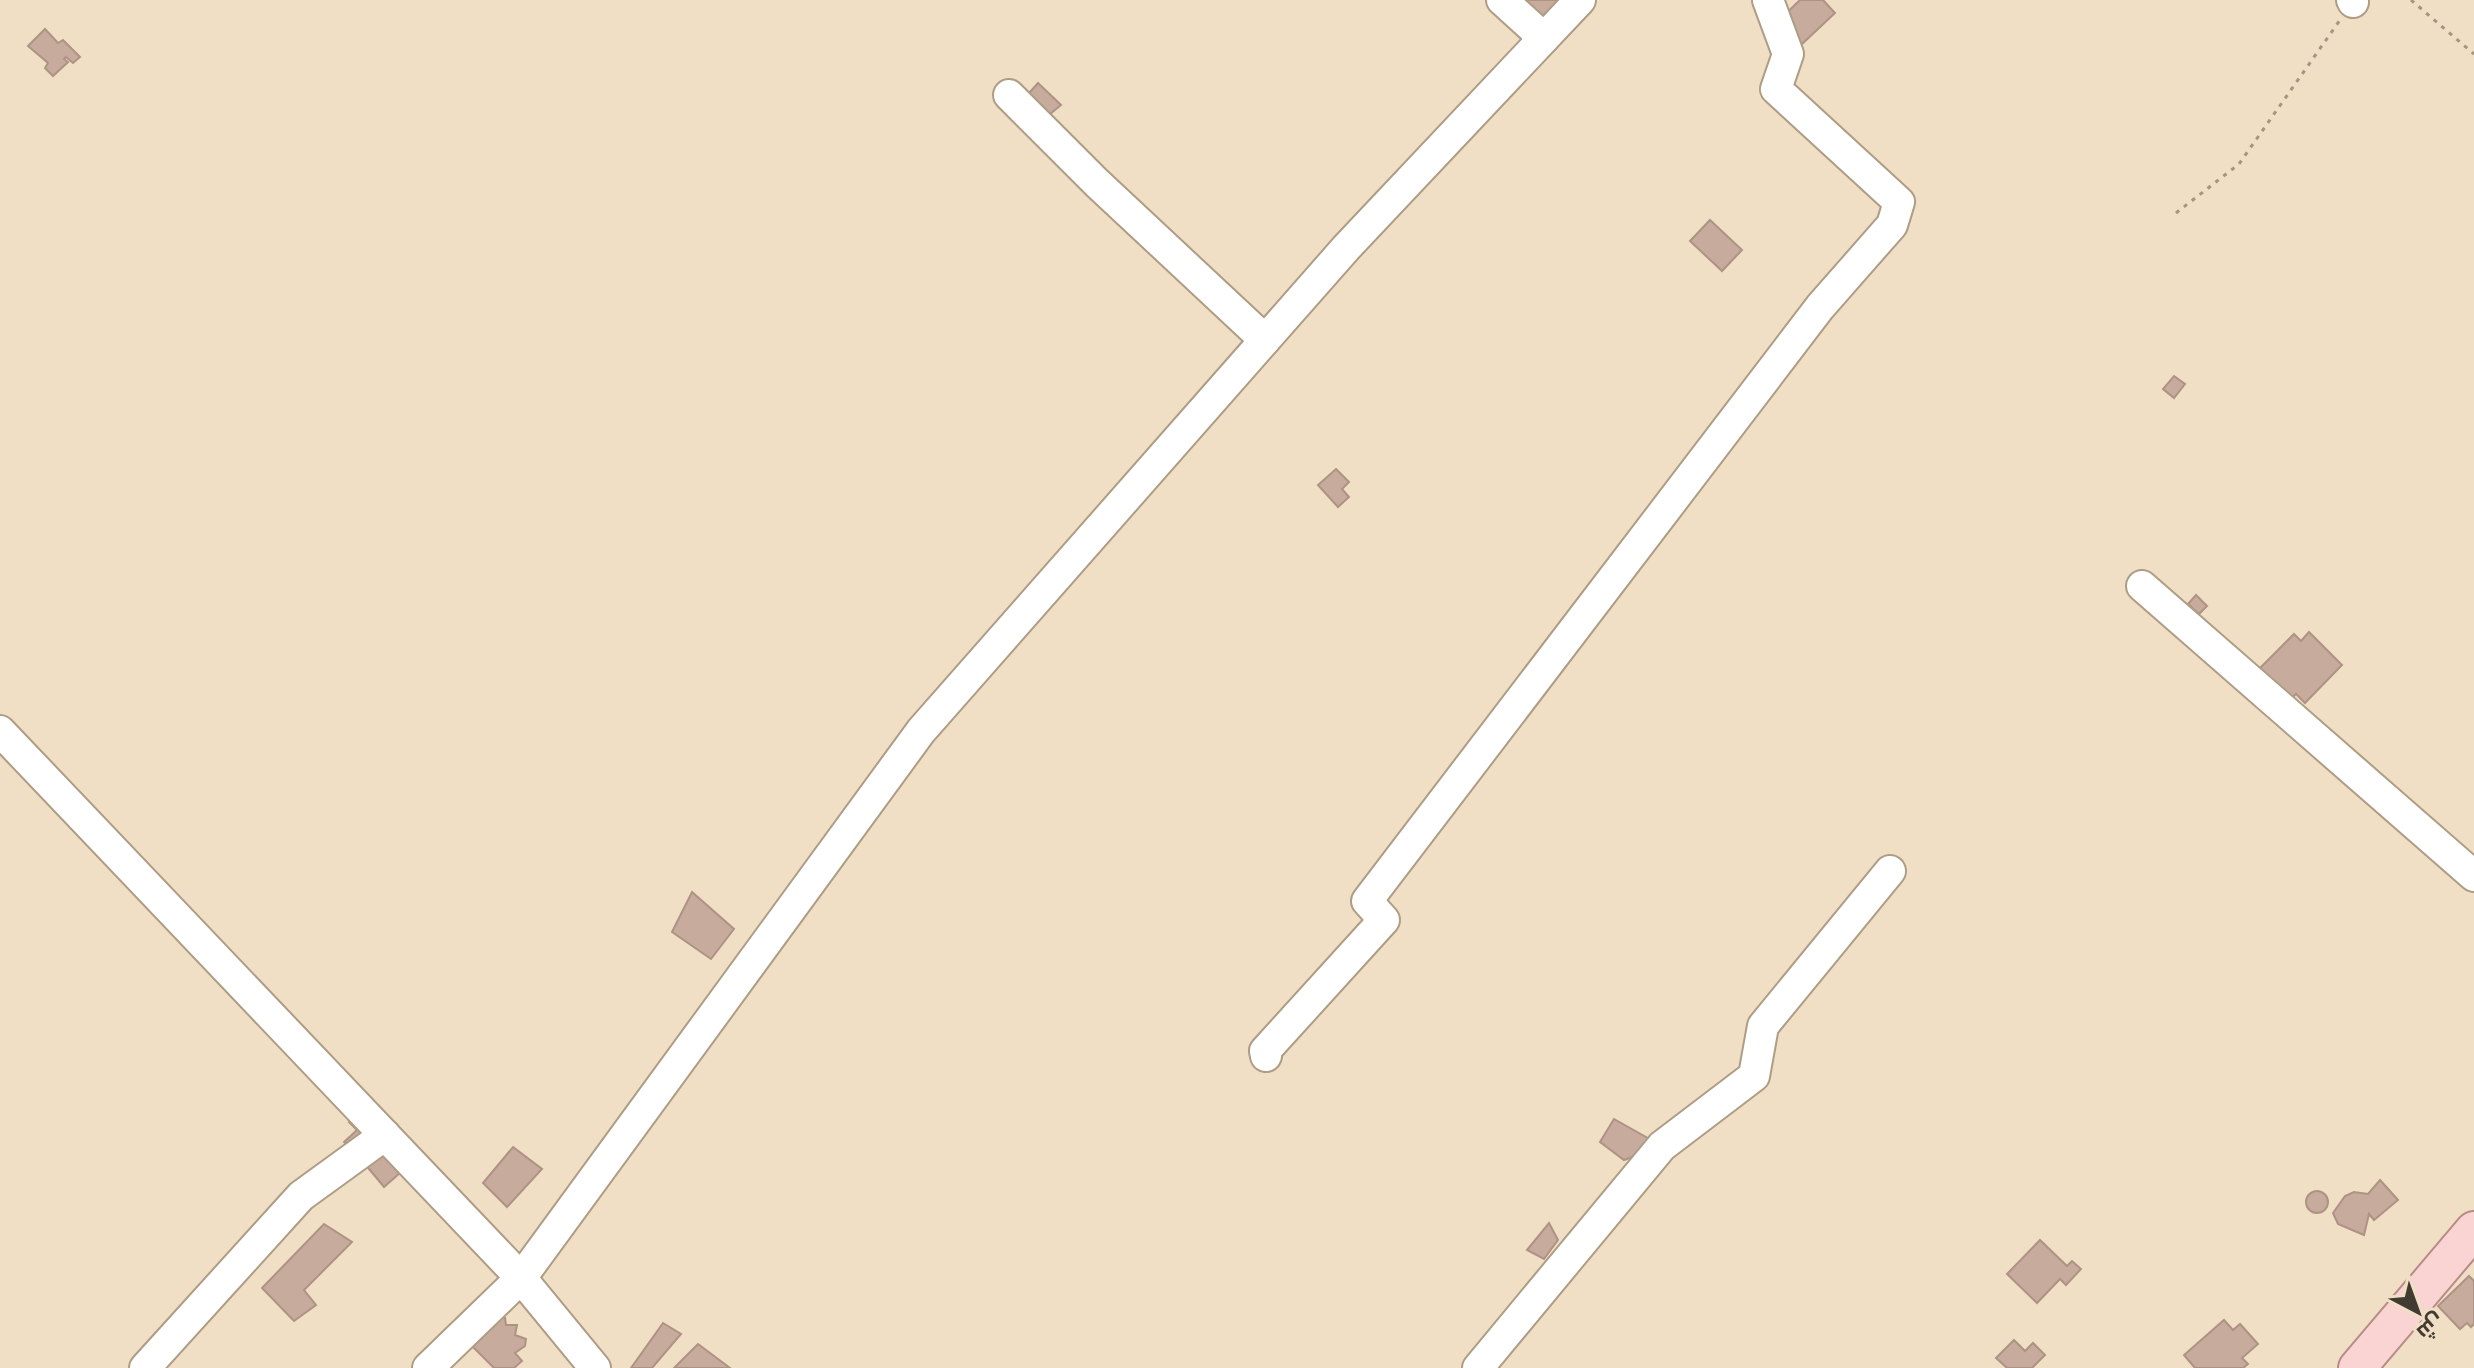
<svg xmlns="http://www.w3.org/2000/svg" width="2474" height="1368" viewBox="0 0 2474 1368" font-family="'Source Serif 4',Cairo,serif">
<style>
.building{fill:#c7ab9d;stroke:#ae9385;stroke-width:2}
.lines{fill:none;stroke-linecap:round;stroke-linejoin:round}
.minor-casing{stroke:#ad9d85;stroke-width:34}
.major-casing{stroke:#b78c87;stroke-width:40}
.path{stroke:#a29582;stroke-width:3;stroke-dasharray:4 6;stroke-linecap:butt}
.minor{stroke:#fff;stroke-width:30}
.major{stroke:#fad4d3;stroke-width:36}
</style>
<rect width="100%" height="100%" fill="#f0dec5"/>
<!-- building -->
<g class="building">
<polygon points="1510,0 1556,0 1558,2 1540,19"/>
<polygon points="1800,0 1823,0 1835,13 1802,44 1779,20"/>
<polygon points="45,29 58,43 63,40 80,57 73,63 66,57 64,59 68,62 53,76 45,68 48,63 28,46"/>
<polygon points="1038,83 1061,105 1043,120 1022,101"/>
<polygon points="1710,220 1742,250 1722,271 1690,241"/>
<polygon points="2174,376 2185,384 2174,398 2163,389"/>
<polygon points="1336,469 1349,482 1342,489 1349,497 1338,507 1318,485"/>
<polygon points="2196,595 2207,606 2199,614 2188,604"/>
<polygon points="2309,632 2342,665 2305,703 2296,694 2291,699 2260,668 2294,634 2301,641"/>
<polygon points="692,892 734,929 711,959 672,932"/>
<polygon points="359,1114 375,1132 353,1151 344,1142 357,1130 349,1122"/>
<polygon points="1614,1119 1662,1146 1624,1160 1600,1142"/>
<polygon points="513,1147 542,1169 507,1207 483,1183"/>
<polygon points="381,1150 400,1173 384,1187 365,1164"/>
<polygon points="2380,1180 2398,1200 2374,1220 2369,1214 2364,1235 2338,1224 2333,1213 2345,1196 2354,1192 2368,1194"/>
<circle cx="2317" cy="1202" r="11"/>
<polygon points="1549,1223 1558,1240 1544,1259 1527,1250"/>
<polygon points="324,1224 352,1242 304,1290 316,1305 294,1321 262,1288"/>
<polygon points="2040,1240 2067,1266 2072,1261 2081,1269 2066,1285 2060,1279 2037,1303 2007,1274"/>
<polygon points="2469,1276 2474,1281 2474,1324 2471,1327 2467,1323 2460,1329 2438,1306"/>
<polygon points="497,1318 505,1318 506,1325 517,1325 515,1335 526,1339 525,1346 515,1353 522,1361 514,1368 494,1368 471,1345"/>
<polygon points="2224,1320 2233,1330 2240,1324 2258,1344 2242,1358 2248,1364 2243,1368 2195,1368 2184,1355"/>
<polygon points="663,1323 681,1334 652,1368 631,1368"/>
<polygon points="2014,1340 2025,1351 2033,1343 2045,1355 2032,1368 2007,1368 1996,1358"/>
<polygon points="698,1344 730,1368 674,1368"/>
</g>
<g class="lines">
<!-- minor casing -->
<g class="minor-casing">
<g id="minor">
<polyline points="1502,0 1544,38"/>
<polyline points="2352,0 2353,2"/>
<polyline points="1009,95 1097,183 1265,340"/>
<polyline points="2142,586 2474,876"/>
<polyline points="0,731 521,1278 595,1368"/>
<polyline points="1266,1056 1265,1051 1384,920 1367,901 1820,307 1892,225 1899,202 1776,89 1788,54 1768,0"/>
<polyline points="145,1368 301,1196 385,1135"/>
<polyline points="428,1368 521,1278 921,731 1346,248 1580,0"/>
<polyline points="1478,1368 1662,1146 1754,1076 1763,1026 1890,871"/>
</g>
</g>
<!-- major casing -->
<g class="major-casing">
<polyline id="major" points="2357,1368 2474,1230"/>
</g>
<!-- path -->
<g class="path">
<polyline points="2411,0 2474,54"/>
<polyline points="2176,213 2239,164 2340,20"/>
</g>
<!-- minor -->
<use href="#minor" class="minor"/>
<!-- major -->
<use href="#major" class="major"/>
</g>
<!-- north arrow -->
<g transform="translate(2418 1312) rotate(139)" stroke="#f0dec5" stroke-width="6" paint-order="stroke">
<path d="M0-6L14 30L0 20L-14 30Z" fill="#423b31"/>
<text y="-12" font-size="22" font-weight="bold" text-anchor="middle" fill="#423b31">ش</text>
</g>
</svg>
